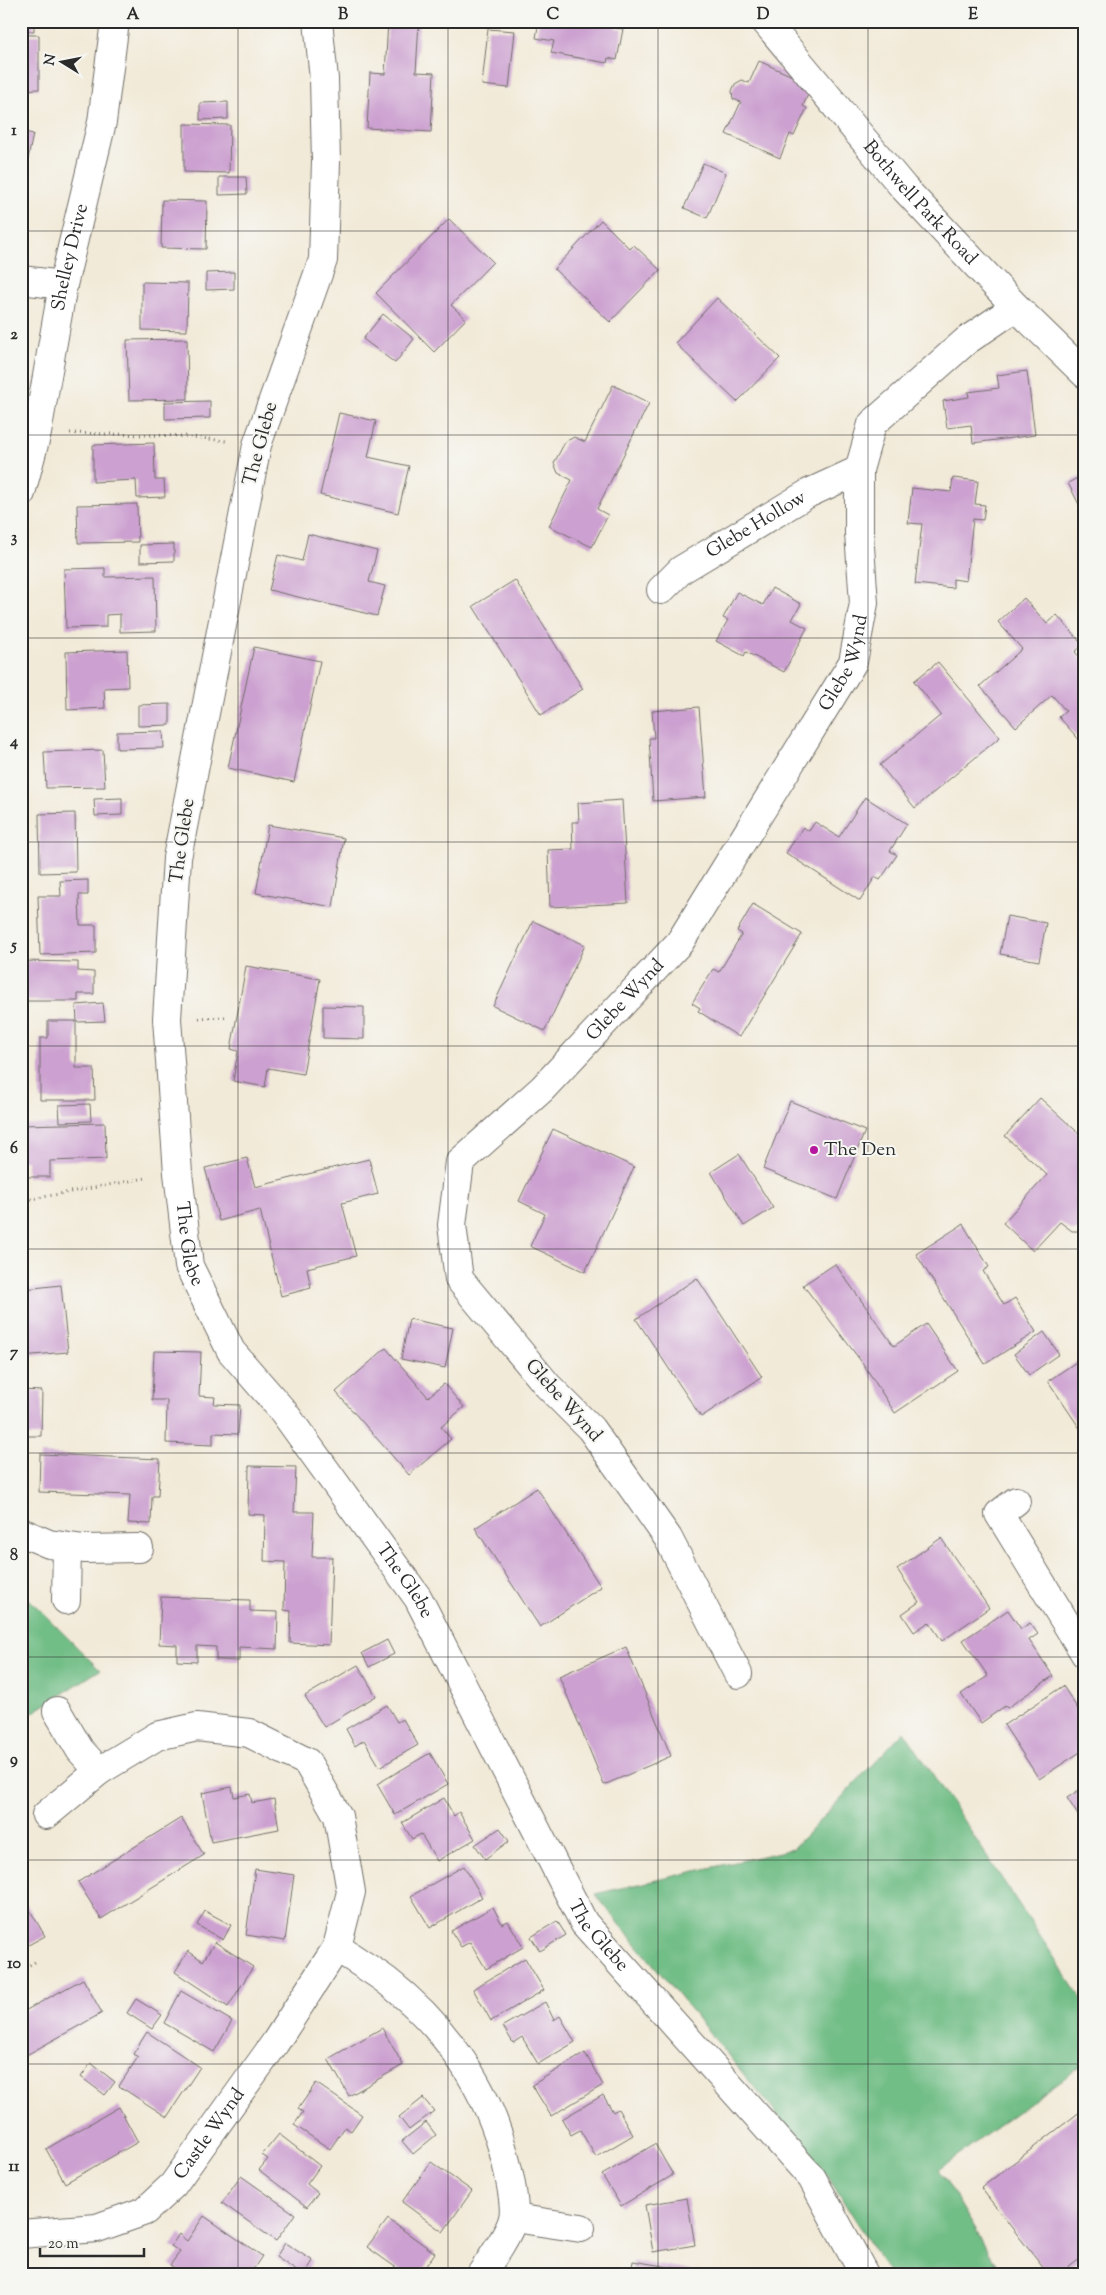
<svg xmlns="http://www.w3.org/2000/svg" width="1106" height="2295" viewBox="0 0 1106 2295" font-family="'Sorts Mill Goudy',serif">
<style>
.forest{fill:#72be87;stroke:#4e7459}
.building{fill:#cca0d0}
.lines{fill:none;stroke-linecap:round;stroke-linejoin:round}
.minor-casing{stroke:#716e68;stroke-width:30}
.path{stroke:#716e68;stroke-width:3;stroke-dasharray:1 4;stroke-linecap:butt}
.minor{stroke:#fff;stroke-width:28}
.grid{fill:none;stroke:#2b2b2b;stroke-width:1;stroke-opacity:0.55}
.poi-dot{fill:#b5179e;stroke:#f6f6f2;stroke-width:2}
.labels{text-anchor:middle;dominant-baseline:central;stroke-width:4;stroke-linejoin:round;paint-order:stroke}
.street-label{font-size:19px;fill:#2b2b2b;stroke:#f6f6f2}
.poi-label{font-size:19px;fill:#2b2b2b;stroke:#f6f6f2;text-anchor:start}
.neatline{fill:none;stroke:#2b2b2b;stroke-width:2}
.grid-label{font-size:16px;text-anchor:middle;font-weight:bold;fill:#2b2b2b}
</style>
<rect width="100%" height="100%" fill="#f6f6f2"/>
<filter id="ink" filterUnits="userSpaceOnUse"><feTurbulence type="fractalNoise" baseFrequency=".02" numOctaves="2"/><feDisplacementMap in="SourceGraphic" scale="10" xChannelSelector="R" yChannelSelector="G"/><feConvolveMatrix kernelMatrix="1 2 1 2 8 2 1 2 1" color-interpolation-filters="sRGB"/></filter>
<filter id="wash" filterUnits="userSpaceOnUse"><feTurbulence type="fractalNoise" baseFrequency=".0096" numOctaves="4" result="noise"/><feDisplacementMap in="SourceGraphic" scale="20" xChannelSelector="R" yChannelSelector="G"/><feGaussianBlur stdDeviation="1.12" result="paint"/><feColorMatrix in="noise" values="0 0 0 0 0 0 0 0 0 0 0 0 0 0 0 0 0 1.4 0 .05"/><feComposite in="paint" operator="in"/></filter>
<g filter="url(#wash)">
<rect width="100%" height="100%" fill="#f2ead8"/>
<!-- forest -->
<g class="forest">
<polygon points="21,1591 100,1670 21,1720"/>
<polygon points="904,1731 1085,2004 1085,2063 939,2169 1002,2274 889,2274 826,2174 595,1894 793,1849"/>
</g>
<g id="blocks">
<!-- building -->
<g class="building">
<polygon points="21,21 34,21 34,31 21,30"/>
<polygon points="388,21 419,22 416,72 434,73 431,132 367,128 370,73 385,74"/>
<polygon points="539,21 618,21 616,28 623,29 617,60 608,58 607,63 551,53 554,41 536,38"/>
<polygon points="488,29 515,31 509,88 482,85"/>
<polygon points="21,35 39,35 39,89 21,90"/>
<polygon points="759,61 812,85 803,106 807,108 794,136 790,134 780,158 726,134 741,102 733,99 732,91 735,84 742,80 749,83"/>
<polygon points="228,102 228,119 200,120 200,103"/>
<polygon points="184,124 230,125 229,173 184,172"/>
<polygon points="21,131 33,134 22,188 21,188"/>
<polygon points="703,163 726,173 707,218 684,208"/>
<polygon points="219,177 246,177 247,194 219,195"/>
<polygon points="162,200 207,201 206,249 161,248"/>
<polygon points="449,219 493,262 451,305 466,319 434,352 376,293"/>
<polygon points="601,220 630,249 634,245 660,270 610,322 554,269"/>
<polygon points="234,272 234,289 206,290 206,273"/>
<polygon points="142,282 188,283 187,331 142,330"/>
<polygon points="717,298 780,358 737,402 675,343"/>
<polygon points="383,314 414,339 395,363 363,339"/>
<polygon points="187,339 188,399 129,400 127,340"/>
<polygon points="1027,371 1035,435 973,443 971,425 947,428 943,401 969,397 968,392 999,388 997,375"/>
<polygon points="613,385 649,403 597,509 608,515 592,547 549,526 572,480 558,473 554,463 565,442 574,437 585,442"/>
<polygon points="210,401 210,418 165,419 165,402"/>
<polygon points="339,413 376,421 368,457 409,466 398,513 320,495"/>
<polygon points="154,443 155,480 164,480 165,497 137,498 136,480 93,482 93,445"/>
<polygon points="1085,474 1085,516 1068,483"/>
<polygon points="953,478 978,481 975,504 985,505 983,520 973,519 966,581 953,579 953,588 915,584 922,524 908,523 912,488 951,492"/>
<polygon points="137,504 138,542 78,543 77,505"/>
<polygon points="308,534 377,551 369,582 385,586 377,616 269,590 278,555 302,561"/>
<polygon points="174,544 174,561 140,562 140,545"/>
<polygon points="105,568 105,577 155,576 156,631 120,632 120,614 106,615 106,627 66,628 64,569"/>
<polygon points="515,580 583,689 541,715 473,606"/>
<polygon points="772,588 801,604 792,620 807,628 784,672 746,652 744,656 716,641 728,620 723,618 737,592 763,605"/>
<polygon points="1024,598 1047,624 1057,615 1083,645 1075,652 1085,663 1085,740 1082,743 1059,717 1066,711 1052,695 1016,727 980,686 1022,649 998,622"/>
<polygon points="254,647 320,661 294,782 228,768"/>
<polygon points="127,650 128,687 104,688 105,708 67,710 66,652"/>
<polygon points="938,662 1000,737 915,808 880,765 941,715 914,681"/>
<polygon points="170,704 170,725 138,726 138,705"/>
<polygon points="699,707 706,797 653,801 649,738 654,738 652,711"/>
<polygon points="163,731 164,748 117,749 117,732"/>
<polygon points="103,750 105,787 46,788 44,752"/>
<polygon points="865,797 907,824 890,851 897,855 880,880 875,877 860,901 786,853 803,827 809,831 815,822 839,837"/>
<polygon points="122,798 122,815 95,816 94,799"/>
<polygon points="622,800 628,903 550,907 548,850 573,849 572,822 579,822 578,803"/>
<polygon points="75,813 76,872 40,873 39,814"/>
<polygon points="268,825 344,838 333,907 256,893"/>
<polygon points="88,880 88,895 79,895 80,925 96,925 96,953 40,955 38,896 61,896 60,881"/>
<polygon points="753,904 802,934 739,1037 698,1011 700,1008 692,1003 713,969 719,972 742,934 737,931"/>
<polygon points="1007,916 1046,923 1039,961 1000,954"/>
<polygon points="533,921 585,945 545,1031 493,1006"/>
<polygon points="21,961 78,962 78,971 94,972 94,994 78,994 78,1001 21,1001"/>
<polygon points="246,966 320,979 303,1074 268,1068 265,1087 233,1081 238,1051 231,1049"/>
<polygon points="103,1003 105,1021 77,1022 76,1005"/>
<polygon points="323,1006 364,1007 364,1039 323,1038"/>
<polygon points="48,1021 76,1021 76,1068 94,1068 95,1100 40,1100 40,1038 48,1038"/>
<polygon points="1040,1098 1085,1139 1085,1195 1080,1201 1085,1206 1085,1224 1078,1231 1072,1231 1060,1222 1033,1251 1003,1223 1047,1175 1005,1136"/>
<polygon points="790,1101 865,1131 837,1199 763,1169"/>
<polygon points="90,1104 91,1121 60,1122 59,1105"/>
<polygon points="105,1123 106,1159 50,1161 50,1177 27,1177 27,1161 21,1161 21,1125"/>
<polygon points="553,1129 634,1167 585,1272 530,1246 545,1214 519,1201"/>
<polygon points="739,1154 773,1208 744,1226 711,1172"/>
<polygon points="247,1158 255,1187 369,1159 378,1194 342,1203 356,1256 307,1268 311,1288 281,1296 260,1210 219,1221 205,1168"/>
<polygon points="963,1224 989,1267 983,1271 1004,1305 1015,1298 1036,1332 985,1364 916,1254"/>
<polygon points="835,1264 894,1346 926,1324 958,1371 895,1413 864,1365 803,1285"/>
<polygon points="697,1278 762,1377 701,1417 636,1319"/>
<polygon points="61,1285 68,1352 21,1356 21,1326 28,1325 25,1289"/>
<polygon points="409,1319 453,1328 445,1368 401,1359"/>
<polygon points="1044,1332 1059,1354 1029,1375 1014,1354"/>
<polygon points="386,1348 428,1397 444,1384 464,1407 441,1427 451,1439 409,1475 336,1392"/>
<polygon points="154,1351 201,1352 199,1396 215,1397 214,1404 240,1405 238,1434 213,1433 213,1445 166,1443 167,1400 152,1400"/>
<polygon points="1085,1356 1085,1436 1048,1381"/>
<polygon points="21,1390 42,1391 41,1436 21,1436"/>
<polygon points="40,1454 160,1459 158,1496 152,1496 151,1524 128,1523 130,1495 39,1492"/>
<polygon points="249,1466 296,1467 294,1512 314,1512 312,1557 332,1557 329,1645 290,1643 291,1611 284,1610 285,1562 264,1561 265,1515 248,1514"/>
<polygon points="537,1488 601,1587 540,1627 475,1528"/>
<polygon points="941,1538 989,1608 942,1641 929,1622 914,1632 902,1614 919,1602 897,1569"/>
<polygon points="161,1597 250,1600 250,1611 278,1612 277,1649 239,1647 239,1661 216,1660 216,1647 197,1646 197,1662 177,1661 177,1645 159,1644"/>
<polygon points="1008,1610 1021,1629 1030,1623 1038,1634 1029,1640 1053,1676 1007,1708 1005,1706 981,1723 961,1694 988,1676 963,1640"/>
<polygon points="387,1640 394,1654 369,1667 362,1653"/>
<polygon points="626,1647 671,1756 604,1785 559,1676"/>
<polygon points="358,1665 376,1696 324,1727 305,1696"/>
<polygon points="1063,1686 1085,1720 1085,1749 1039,1779 1004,1725"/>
<polygon points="387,1705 397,1722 403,1719 418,1745 380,1767 364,1740 355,1746 346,1729"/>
<polygon points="430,1753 448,1784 395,1815 377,1784"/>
<polygon points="1085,1786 1085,1826 1067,1798"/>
<polygon points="232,1787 234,1797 250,1794 252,1803 274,1799 279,1829 211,1842 202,1793"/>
<polygon points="444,1798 454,1816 459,1812 475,1839 437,1861 421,1834 412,1839 402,1823"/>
<polygon points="181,1818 204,1855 101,1919 78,1882"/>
<polygon points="500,1828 509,1841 485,1859 475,1845"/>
<polygon points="464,1866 482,1897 430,1928 411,1896"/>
<polygon points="255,1869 294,1875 285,1941 246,1935"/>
<polygon points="21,1895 45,1936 21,1949"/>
<polygon points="493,1907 502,1924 508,1921 523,1947 486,1969 470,1942 461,1947 451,1931"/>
<polygon points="205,1911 231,1925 223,1940 197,1925"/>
<polygon points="557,1921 566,1935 540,1951 531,1937"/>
<polygon points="215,1942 253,1967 228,2007 175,1972 188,1951 203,1961"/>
<polygon points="525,1958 544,1990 491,2021 473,1989"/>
<polygon points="83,1979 102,2013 21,2058 21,2013"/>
<polygon points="181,1991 232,2021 214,2052 164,2023"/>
<polygon points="136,1999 162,2015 152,2029 127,2013"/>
<polygon points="545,2002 554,2020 560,2016 575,2042 538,2064 522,2037 513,2043 503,2026"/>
<polygon points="382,2028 403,2065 349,2096 328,2059"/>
<polygon points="147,2032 200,2067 167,2117 119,2086 138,2057 133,2054"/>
<polygon points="585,2053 603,2085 551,2116 532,2085"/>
<polygon points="91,2063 115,2082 105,2095 81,2077"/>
<polygon points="316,2083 362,2115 351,2131 345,2127 330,2149 294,2125 303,2112 298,2109"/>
<polygon points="603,2095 613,2112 618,2109 633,2135 596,2157 580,2130 571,2135 562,2119"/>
<polygon points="423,2098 434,2111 409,2130 399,2117"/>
<polygon points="119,2107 138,2142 65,2183 46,2149"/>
<polygon points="1081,2111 1085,2116 1085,2255 1060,2274 1048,2274 981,2188"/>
<polygon points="426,2122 436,2135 413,2154 402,2141"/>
<polygon points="279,2134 320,2166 307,2184 318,2193 307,2207 259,2170 268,2159 262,2155"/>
<polygon points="655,2144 673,2175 621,2206 602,2175"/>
<polygon points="431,2162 472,2191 443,2232 402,2202"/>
<polygon points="241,2176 295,2214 276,2241 222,2203"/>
<polygon points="687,2198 695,2245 653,2252 645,2205"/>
<polygon points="204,2216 262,2256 250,2274 223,2274 219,2271 217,2274 183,2274 170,2265 180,2252 171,2246 179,2234 187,2241"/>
<polygon points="388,2219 435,2253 420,2274 405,2274 367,2247"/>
<polygon points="285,2243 313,2261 305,2274 301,2274 276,2257"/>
<polygon points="633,2261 699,2272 699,2274 631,2274"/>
</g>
</g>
</g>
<g filter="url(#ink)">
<use href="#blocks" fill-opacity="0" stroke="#716e68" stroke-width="1"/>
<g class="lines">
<!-- minor casing -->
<g class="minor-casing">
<g id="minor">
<path id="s1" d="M318 21 324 79 326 161 323 260 257 445 177 858 167 1019 178 1173 189 1266 231 1351 283 1411 418 1598 584 1923 812 2178 864 2274"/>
<path id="s2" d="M765 21 904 188 1016 307 1085 374"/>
<polyline points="21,280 63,285"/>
<path id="s3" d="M21 493 37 433 63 285 102 122 114 29 112 21"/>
<path id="s4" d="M661 590 681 570 809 493 859 470"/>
<polyline points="1016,1501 999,1514 1085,1654"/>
<polyline points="21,1532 49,1544 84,1549 139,1548"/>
<polyline points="66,1600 67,1547"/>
<path id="s5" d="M738 1674 668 1538 591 1429 548 1386 459 1279 452 1225 460 1162 542 1089 680 942 853 662 864 603 859 533V470L872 424 966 341 1016 307"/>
<polyline points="57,1711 80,1750 99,1771"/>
<path d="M337 1947C353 1959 371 1969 387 1981 446 2027 489 2089 506 2162 509 2174 516 2206 513 2218 510 2233 490 2261 481 2274"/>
<polyline points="514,2218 581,2228"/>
<path id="s6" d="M21 2234 97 2228 145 2211 173 2185 275 2043 337 1947 351 1892 338 1816 307 1762 249 1733 197 1727 157 1736 99 1771 46 1815"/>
</g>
</g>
<!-- path -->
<g class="path">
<polyline points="70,433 184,436 226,441"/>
<polyline points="199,1018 226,1017"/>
<polyline points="21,1201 146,1178"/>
<polyline points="21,1970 35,1962"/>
</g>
<!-- minor -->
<use href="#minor" class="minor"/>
</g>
</g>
<!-- grid -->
<path class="grid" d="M238 21V2274M448 21V2274M658 21V2274M868 21V2274M21 231H1085M21 435H1085M21 638H1085M21 842H1085M21 1046H1085M21 1249H1085M21 1453H1085M21 1657H1085M21 1860H1085M21 2064H1085"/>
<!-- markers -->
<circle class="poi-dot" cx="814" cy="1150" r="5"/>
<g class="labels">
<!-- street labels -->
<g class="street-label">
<text stroke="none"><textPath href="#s2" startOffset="239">Bothwell Park Road</textPath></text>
<text stroke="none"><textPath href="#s3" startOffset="241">Shelley Drive</textPath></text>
<text transform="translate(261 444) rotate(-75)">The Glebe</text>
<text stroke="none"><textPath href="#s4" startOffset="116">Glebe Hollow</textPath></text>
<text stroke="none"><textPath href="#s5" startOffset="1241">Glebe Wynd</textPath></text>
<text transform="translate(183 841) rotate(-82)">The Glebe</text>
<text stroke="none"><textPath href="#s5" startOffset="836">Glebe Wynd</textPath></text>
<text stroke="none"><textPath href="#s1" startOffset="1244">The Glebe</textPath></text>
<text transform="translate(563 1401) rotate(48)">Glebe Wynd</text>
<text stroke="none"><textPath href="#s1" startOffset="1649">The Glebe</textPath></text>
<text stroke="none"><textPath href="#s1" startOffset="2054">The Glebe</textPath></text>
<text stroke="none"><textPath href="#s6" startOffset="228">Castle Wynd</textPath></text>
</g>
<!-- poi labels -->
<g class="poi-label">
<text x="824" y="1150">The Den</text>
</g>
</g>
<!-- margin -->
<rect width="1106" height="2295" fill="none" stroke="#f6f6f2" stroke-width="55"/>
<!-- north arrow -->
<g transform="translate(62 62) rotate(280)" stroke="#f6f6f2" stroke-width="4" paint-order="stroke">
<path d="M0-4L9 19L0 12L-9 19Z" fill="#2b2b2b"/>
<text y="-8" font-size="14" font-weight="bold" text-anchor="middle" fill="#2b2b2b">N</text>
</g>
<!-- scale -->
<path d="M40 2248v8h104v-8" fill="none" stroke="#2b2b2b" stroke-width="2.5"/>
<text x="48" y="2248" font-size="15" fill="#2b2b2b" stroke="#f6f6f2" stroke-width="4" paint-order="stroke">20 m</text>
<rect x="28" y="28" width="1050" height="2240" class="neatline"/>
<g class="grid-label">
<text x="133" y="19">A</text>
<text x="343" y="19">B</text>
<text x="553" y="19">C</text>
<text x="763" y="19">D</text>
<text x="973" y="19">E</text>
<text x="14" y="135">1</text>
<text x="14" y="339">2</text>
<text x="14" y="542">3</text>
<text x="14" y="746">4</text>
<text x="14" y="950">5</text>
<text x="14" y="1153">6</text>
<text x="14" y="1357">7</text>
<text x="14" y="1560">8</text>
<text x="14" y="1764">9</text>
<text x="14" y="1968">10</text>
<text x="14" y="2171">11</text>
</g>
</svg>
